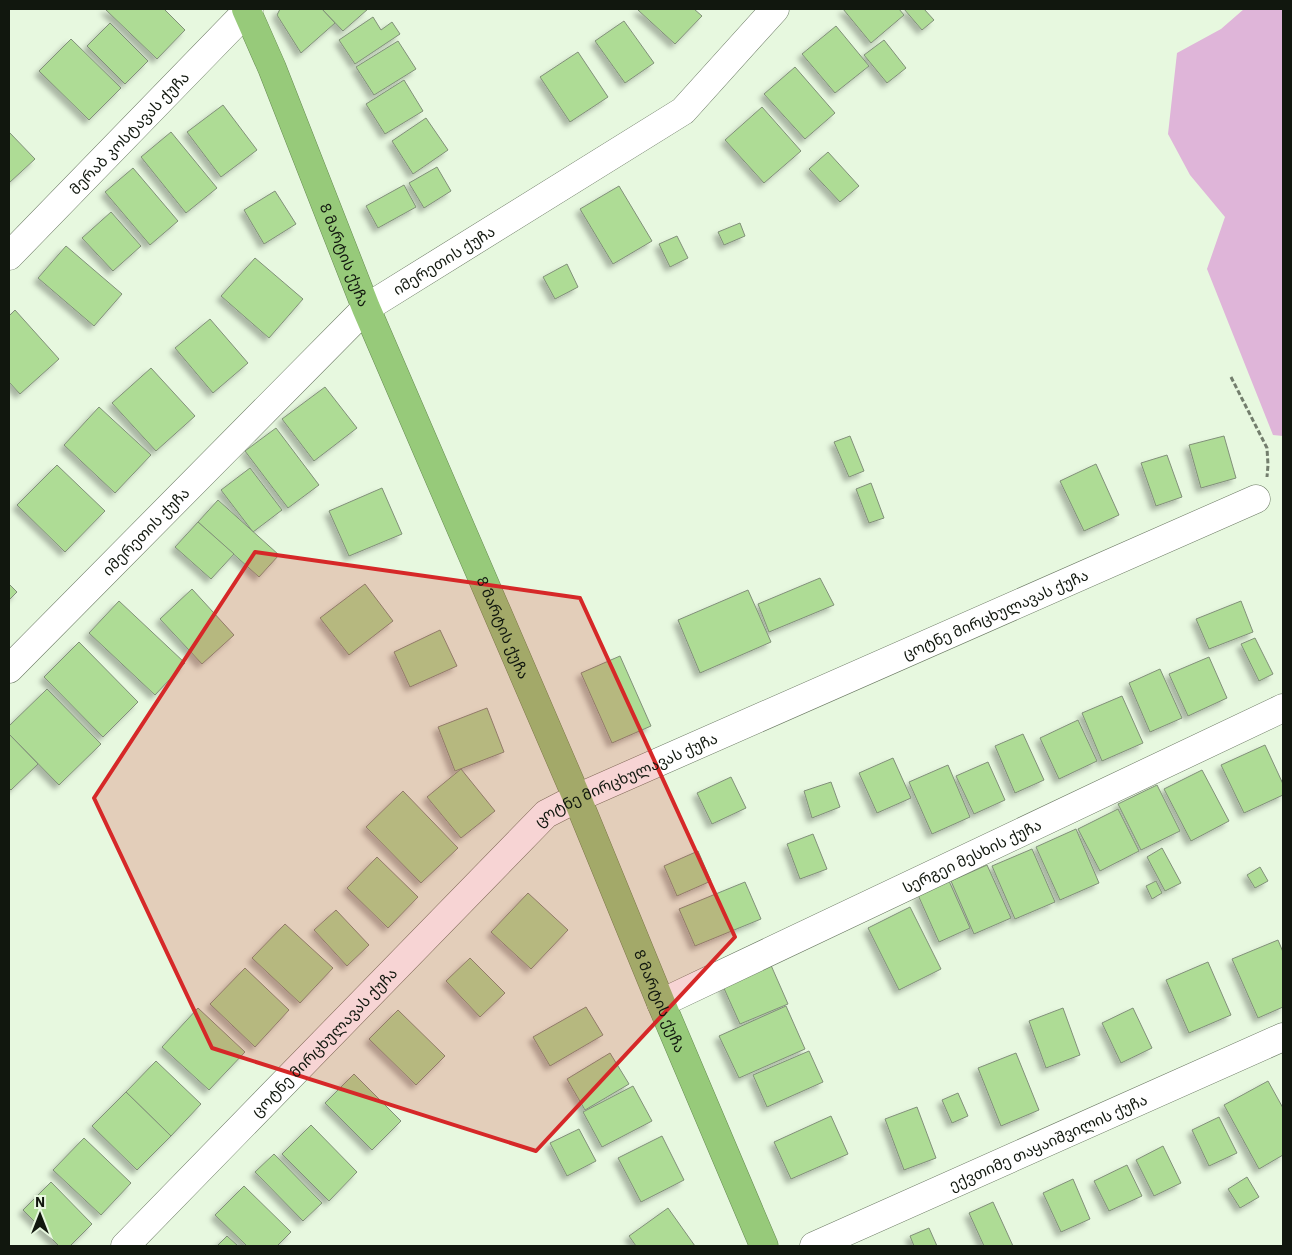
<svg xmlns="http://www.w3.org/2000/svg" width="1292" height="1255" viewBox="0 0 1292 1255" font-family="'IBM Plex Sans','Noto Sans Georgian',sans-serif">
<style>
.green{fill:#dfb5d9}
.building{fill:#aedc95;stroke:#819079;filter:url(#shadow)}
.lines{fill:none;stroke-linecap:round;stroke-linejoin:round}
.minor-casing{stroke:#6a7862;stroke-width:29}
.highway-casing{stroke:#688b54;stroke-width:29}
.path{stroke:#737e6d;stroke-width:3;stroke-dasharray:5 2.5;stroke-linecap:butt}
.minor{stroke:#fff;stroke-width:28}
.highway{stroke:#97ca7a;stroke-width:28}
.marked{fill:#d62828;fill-opacity:0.2;stroke:#d62828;stroke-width:4;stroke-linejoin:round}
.labels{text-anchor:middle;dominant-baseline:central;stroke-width:4;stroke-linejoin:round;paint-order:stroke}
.street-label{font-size:15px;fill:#11170e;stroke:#e7f8df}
</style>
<defs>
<filter id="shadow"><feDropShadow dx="-4.5" dy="4.5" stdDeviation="2.5" flood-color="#0004"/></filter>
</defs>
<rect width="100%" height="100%" fill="#e7f8df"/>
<!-- green -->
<polygon class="green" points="1244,9 1283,9 1283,436 1273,435 1207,269 1225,217 1190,175 1168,134 1177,53 1221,29"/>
<!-- building -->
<g class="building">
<polygon points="105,9 164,9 185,30 157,59"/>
<polygon points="280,9 322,9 335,23 301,53 277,15"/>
<polygon points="322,9 368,9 343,31"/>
<polygon points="639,9 694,9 702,16 675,44 638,10"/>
<polygon points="843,9 899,9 904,15 871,43"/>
<polygon points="904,9 924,9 934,20 922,30"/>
<polygon points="373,17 381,30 392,22 400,34 355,64 339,40"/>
<polygon points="624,21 654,63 625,83 595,41"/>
<polygon points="110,23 148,61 125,84 87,46"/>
<polygon points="836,26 869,66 835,93 802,54"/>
<polygon points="71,39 121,88 89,120 39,71"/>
<polygon points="884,40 906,68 887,83 864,55"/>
<polygon points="398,41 416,69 374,95 356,67"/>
<polygon points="578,52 608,97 570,122 540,77"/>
<polygon points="795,67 835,113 805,139 764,94"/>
<polygon points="404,80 423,111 385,134 366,104"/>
<polygon points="223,105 257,150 221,177 187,132"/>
<polygon points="762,107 801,151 764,183 725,140"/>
<polygon points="426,118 448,150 413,174 392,141"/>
<polygon points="9,132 35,159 9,183"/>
<polygon points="171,132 217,188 186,213 141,157"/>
<polygon points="828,152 859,186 840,202 809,169"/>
<polygon points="437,167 451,191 424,208 409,183"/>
<polygon points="133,168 178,221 150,245 105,192"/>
<polygon points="404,185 416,207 378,228 366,206"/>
<polygon points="619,186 652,241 613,264 580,209"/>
<polygon points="275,191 296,224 264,244 244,210"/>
<polygon points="111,212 141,246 113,271 82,238"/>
<polygon points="740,223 745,236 724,245 718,232"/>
<polygon points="677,236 688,258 670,267 659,244"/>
<polygon points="66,246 122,294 94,326 38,278"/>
<polygon points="255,258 303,299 269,338 221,296"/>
<polygon points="567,264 578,287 555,299 543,277"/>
<polygon points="15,310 59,359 20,394 9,382 9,316"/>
<polygon points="210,319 248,363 213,393 175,348"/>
<polygon points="151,368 195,416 156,451 112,403"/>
<polygon points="325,387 357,428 314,461 282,419"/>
<polygon points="99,407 151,455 115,493 64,445"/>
<polygon points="276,428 319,485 288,508 245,451"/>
<polygon points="850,436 864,471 849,477 834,442"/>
<polygon points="1224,436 1236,478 1201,488 1189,445"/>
<polygon points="1167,455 1182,497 1156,506 1141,463"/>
<polygon points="1096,464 1119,515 1084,531 1060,481"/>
<polygon points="57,465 105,511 65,552 17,505"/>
<polygon points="250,468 282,510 253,532 221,490"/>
<polygon points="871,483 884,518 869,523 856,489"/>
<polygon points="382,488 402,534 349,556 329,511"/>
<polygon points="218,500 279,555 259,577 198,522"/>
<polygon points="198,522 234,554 211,579 175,547"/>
<polygon points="820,578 834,605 769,632 758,604"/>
<polygon points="9,584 17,592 9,600"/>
<polygon points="365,584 393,621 349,655 320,618"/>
<polygon points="192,589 234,635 202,664 160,619"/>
<polygon points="748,590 771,642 700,673 678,620"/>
<polygon points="119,601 185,663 155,695 89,633"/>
<polygon points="1241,601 1253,632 1209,649 1196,619"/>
<polygon points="440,630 457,666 410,687 394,652"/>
<polygon points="1255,638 1273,674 1259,681 1241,644"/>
<polygon points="79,642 138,702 103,737 44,677"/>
<polygon points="620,656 651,726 612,743 581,673"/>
<polygon points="1209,657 1227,698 1188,716 1169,674"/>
<polygon points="1160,669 1182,718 1150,732 1129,683"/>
<polygon points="47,689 101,744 59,785 9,734 9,726"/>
<polygon points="1122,696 1143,743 1102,761 1082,713"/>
<polygon points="487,708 504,752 455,771 438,727"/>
<polygon points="1078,720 1097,761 1059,779 1040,738"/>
<polygon points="9,734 38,764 11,790 9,788"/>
<polygon points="1023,734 1044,780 1015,793 995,746"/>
<polygon points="1265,745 1283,784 1283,795 1244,813 1221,765"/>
<polygon points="893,758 911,798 877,813 859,773"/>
<polygon points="988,762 1005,800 974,814 956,776"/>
<polygon points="948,765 970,817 932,834 909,782"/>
<polygon points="461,769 495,811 461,838 427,797"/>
<polygon points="1202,770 1229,821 1191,841 1164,789"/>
<polygon points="731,777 746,808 712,824 697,793"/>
<polygon points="831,782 840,807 812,818 804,791"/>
<polygon points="1157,785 1180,831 1141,850 1118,804"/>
<polygon points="403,791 458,848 421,883 366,827"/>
<polygon points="1118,809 1139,851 1100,871 1078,829"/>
<polygon points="1076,829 1099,883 1060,900 1036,847"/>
<polygon points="813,834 827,869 800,879 787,844"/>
<polygon points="1162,848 1181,883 1165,891 1147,857"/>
<polygon points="1032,849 1055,902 1015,919 992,866"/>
<polygon points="698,851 711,881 677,896 664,866"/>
<polygon points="377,857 418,897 388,928 347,888"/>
<polygon points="987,865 1011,918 974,934 951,881"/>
<polygon points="1260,867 1268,881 1255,888 1247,875"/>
<polygon points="949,881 970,928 939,942 918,895"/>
<polygon points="1156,881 1162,893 1152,899 1146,886"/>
<polygon points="745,882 761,919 695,946 679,909"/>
<polygon points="528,893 568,930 531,969 491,932"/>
<polygon points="910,907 941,969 899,990 868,928"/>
<polygon points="336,910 369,945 347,966 314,930"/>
<polygon points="285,924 333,968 300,1003 252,958"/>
<polygon points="1278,940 1283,952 1283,1007 1258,1018 1232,959"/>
<polygon points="470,958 505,993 480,1017 446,981"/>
<polygon points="1208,962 1231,1015 1189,1033 1166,980"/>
<polygon points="770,963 788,1004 740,1024 722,984"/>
<polygon points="245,968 289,1010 255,1047 210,1004"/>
<polygon points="786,1006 805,1049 739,1078 719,1036"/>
<polygon points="586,1007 603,1035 550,1066 533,1037"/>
<polygon points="198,1008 245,1052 209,1090 162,1047"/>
<polygon points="1063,1008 1080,1055 1046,1068 1029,1021"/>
<polygon points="1133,1008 1152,1048 1121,1063 1102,1023"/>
<polygon points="398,1010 445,1056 416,1085 369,1039"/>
<polygon points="809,1051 823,1082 767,1107 753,1075"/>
<polygon points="610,1053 629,1084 585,1110 567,1079"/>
<polygon points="1016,1053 1039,1110 1001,1126 978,1068"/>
<polygon points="156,1061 201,1104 171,1136 126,1092"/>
<polygon points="354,1074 401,1121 372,1150 325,1103"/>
<polygon points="1268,1081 1283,1108 1283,1155 1259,1169 1224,1105"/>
<polygon points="633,1086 652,1121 602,1147 583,1112"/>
<polygon points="126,1092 171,1136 137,1170 92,1126"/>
<polygon points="958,1093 968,1116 952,1123 942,1100"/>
<polygon points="917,1107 936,1158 904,1170 885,1119"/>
<polygon points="831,1116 848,1154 791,1179 774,1142"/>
<polygon points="1219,1117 1237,1153 1209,1166 1192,1130"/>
<polygon points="311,1125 357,1172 329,1201 282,1154"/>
<polygon points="579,1129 596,1161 567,1176 550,1143"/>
<polygon points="662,1136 684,1180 641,1202 618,1158"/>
<polygon points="84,1138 131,1183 101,1215 53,1170"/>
<polygon points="1163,1146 1181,1183 1154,1196 1136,1160"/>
<polygon points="274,1154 322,1203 303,1221 255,1172"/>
<polygon points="1127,1165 1142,1196 1109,1211 1094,1181"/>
<polygon points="1247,1177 1259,1197 1240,1208 1228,1189"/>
<polygon points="1073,1179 1090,1219 1061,1232 1043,1193"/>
<polygon points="51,1182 92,1224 70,1246 59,1246 23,1210"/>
<polygon points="244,1186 291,1232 277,1246 247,1246 215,1215"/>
<polygon points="993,1202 1013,1246 984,1246 969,1213"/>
<polygon points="668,1208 695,1246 636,1246 629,1236"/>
<polygon points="929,1228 937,1246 914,1246 910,1236"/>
<polygon points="227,1236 238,1246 217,1246"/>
</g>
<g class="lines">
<!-- minor casing -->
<g class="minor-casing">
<g id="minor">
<path id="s1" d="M9 256 249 9"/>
<path id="s2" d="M9 669 366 308 683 111 775 9"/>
<path id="s3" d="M661 1003 1283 708"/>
<path id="s4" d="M125 1246 546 814 577 798 1256 499"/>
<path id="s5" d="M814 1246 1283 1037"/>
</g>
</g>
<!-- highway casing -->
<g class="highway-casing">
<g id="highway">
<path id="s6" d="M246 9 272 68 366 308 577 798 661 1003 764 1246"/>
</g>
</g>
<!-- path -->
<polyline class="path" points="1231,377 1267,448 1268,465 1267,477"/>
<!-- minor -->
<use href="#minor" class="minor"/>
<!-- highway -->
<use href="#highway" class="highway"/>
</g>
<!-- marked area -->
<path class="marked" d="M255 552 580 598 735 937 536 1151 212 1048 94 798Z"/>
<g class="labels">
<!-- street labels -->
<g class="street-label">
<text stroke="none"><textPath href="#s1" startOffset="172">მერაბ კოსტავას ქუჩა</textPath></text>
<text stroke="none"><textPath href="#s6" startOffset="265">8 მარტის ქუჩა</textPath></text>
<text stroke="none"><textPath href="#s2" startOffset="599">იმერეთის ქუჩა</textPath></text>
<text stroke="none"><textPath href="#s2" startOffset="194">იმერეთის ქუჩა</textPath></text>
<text stroke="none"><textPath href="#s4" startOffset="1095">ცოტნე მირცხულავას ქუჩა</textPath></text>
<text stroke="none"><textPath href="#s6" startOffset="670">8 მარტის ქუჩა</textPath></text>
<text stroke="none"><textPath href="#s4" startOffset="690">ცოტნე მირცხულავას ქუჩა</textPath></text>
<text stroke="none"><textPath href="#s3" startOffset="344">სერგეი მესხის ქუჩა</textPath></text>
<text stroke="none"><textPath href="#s6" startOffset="1075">8 მარტის ქუჩა</textPath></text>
<text stroke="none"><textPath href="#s4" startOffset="285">ცოტნე მირცხულავას ქუჩა</textPath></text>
<text stroke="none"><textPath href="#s5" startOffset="256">ექვთიმე თაყაიშვილის ქუჩა</textPath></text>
</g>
</g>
<!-- border -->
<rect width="1292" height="1255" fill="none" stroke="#11170e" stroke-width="20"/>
<!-- north arrow -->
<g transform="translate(40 1215)" stroke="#e7f8df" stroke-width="4" paint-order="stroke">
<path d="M0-4L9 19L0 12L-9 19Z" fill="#11170e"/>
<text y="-8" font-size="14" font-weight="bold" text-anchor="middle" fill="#11170e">N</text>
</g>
</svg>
